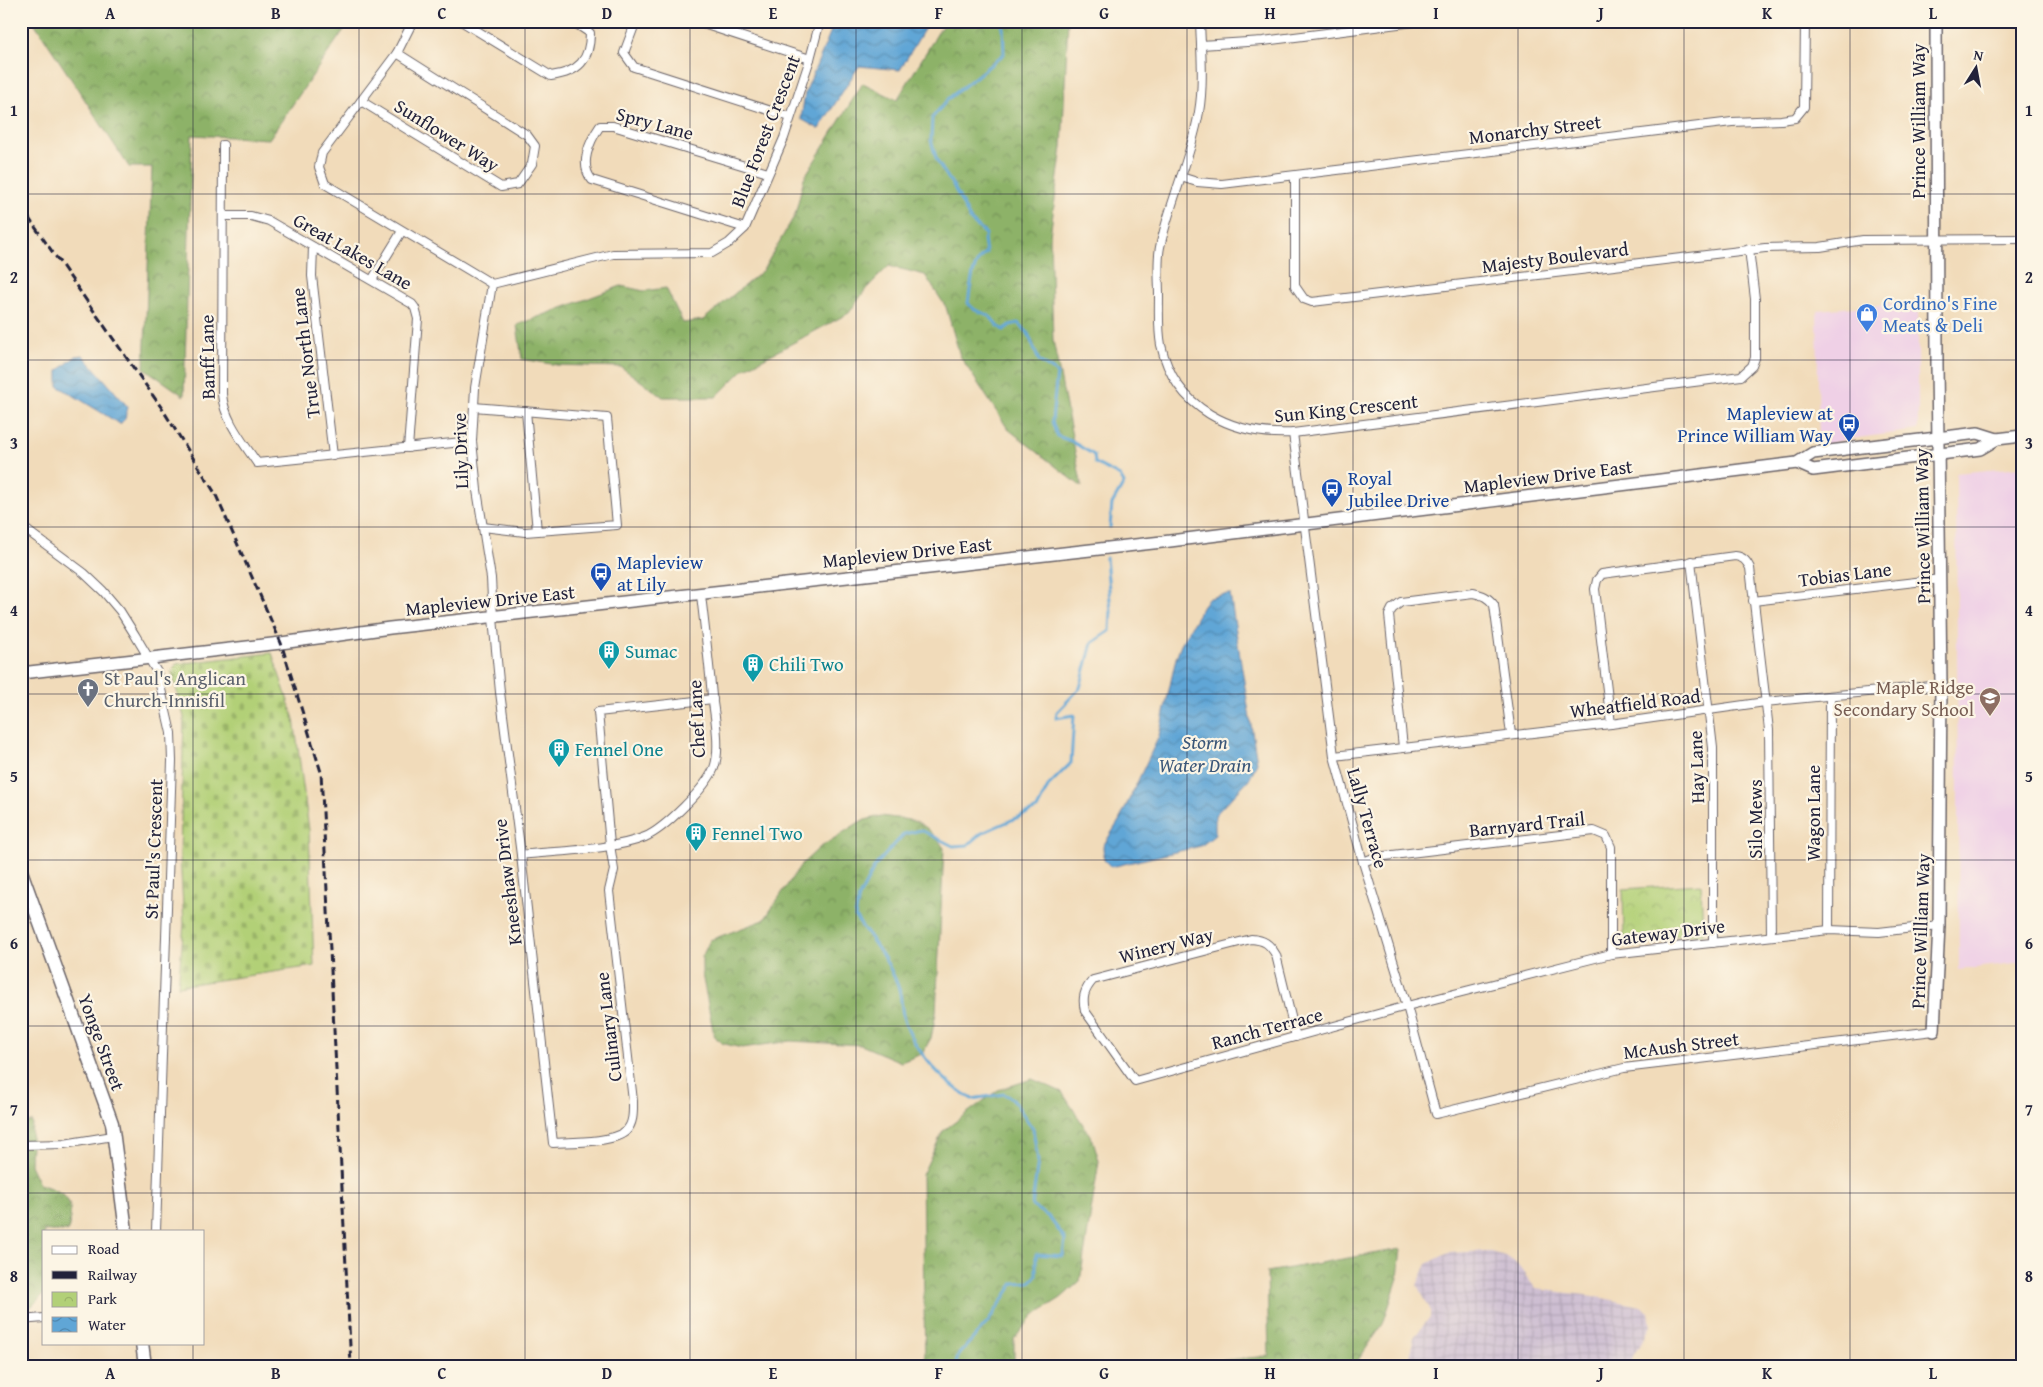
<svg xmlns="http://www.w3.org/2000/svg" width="2043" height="1387" viewBox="0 0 2043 1387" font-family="'Gentium Book Plus',serif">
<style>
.built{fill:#efd0e6}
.industrial{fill:url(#industrial-grid)}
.forest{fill:url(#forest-crowns);stroke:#586a52}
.cemetery{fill:url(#cemetery-stones);stroke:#6a7959}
.park{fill:url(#park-crowns);stroke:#6a7959}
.water{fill:url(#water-waves);stroke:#416488}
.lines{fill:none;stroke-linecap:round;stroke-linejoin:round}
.stream{stroke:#60a6d6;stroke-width:3}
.street-casing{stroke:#6a6367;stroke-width:10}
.secondary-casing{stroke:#6a6367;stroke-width:14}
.primary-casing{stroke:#6a6367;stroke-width:15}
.street{stroke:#fff;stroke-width:8}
.secondary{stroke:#fff;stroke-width:11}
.primary{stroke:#fff;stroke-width:12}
.rail{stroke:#22223b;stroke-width:3;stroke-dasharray:8 4;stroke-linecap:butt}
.grid{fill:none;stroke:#22223b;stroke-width:1;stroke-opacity:0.55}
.labels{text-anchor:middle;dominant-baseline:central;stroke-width:4.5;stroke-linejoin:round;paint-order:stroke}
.street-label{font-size:19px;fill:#22223b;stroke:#fcf5e5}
.shop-label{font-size:19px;fill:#366cbe;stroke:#fcf5e5;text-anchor:start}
.transit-label{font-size:19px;fill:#164399;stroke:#fcf5e5;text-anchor:start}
.culture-label{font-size:19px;fill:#0d838f;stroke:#fcf5e5;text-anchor:start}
.worship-label{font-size:19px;fill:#5b616d;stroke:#fcf5e5;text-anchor:start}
.education-label{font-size:19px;fill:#785e54;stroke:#fcf5e5;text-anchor:end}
.water-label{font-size:20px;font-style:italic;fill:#3b5779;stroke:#fcf5e5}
.neatline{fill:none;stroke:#22223b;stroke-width:2}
.grid-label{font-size:16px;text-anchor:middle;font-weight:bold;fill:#22223b}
</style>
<defs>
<pattern id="industrial-grid" width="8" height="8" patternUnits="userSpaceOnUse" patternTransform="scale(1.25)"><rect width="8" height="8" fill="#cdbed2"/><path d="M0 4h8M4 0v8" fill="none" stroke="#b0a3b5"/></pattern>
<pattern id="forest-crowns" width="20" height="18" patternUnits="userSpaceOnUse" patternTransform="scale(1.25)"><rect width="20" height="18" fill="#8db268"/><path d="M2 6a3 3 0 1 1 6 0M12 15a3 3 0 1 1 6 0" fill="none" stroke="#739057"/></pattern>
<pattern id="cemetery-stones" width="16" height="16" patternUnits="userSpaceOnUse" patternTransform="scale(1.25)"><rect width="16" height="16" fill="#b2d077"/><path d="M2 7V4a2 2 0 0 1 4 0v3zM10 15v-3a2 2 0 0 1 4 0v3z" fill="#99b268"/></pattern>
<pattern id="park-crowns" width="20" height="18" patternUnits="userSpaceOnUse" patternTransform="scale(1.25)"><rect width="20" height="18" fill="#b2d077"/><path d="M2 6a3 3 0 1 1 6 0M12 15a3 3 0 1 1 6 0" fill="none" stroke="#99b268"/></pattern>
<pattern id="water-waves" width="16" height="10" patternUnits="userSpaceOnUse" patternTransform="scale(1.25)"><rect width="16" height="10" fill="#60a6d6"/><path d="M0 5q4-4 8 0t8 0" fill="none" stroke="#4f87af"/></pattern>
</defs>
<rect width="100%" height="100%" fill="#fcf5e5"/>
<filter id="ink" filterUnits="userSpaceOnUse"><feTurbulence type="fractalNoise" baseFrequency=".02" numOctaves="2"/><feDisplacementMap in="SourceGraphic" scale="10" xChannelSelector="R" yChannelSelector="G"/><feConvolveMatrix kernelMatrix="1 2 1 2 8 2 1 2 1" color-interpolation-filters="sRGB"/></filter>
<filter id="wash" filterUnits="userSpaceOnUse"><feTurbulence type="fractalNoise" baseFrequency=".0096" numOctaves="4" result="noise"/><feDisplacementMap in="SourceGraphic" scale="20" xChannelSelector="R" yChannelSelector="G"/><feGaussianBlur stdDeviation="1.12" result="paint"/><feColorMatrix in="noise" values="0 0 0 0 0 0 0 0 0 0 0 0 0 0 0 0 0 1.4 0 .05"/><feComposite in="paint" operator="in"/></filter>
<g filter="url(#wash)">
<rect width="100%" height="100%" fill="#f1dbba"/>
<!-- built -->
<g class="built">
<polygon points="1918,302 1918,430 1849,439 1819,446 1817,310"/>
<polygon points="2022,467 2022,962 1959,970 1956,473"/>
</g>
<!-- industrial -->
<polygon class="industrial" points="1487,1251 1506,1256 1516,1263 1536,1289 1593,1296 1641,1306 1649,1312 1651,1326 1633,1356 1630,1366 1401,1366 1408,1360 1414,1337 1430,1317 1430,1309 1417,1285 1427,1264 1448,1253"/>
<!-- forest -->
<g class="forest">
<polygon points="33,21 350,21 269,139 192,135 184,396 144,368 152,167 129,167"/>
<polygon points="945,21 1068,21 1062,147 1050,236 1053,340 1082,487 1008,429 960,356 946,307 925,275 889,266 866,289 849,313 744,369 716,397 663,397 621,367 557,365 522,359 517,325 621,286 644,291 666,288 683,323 703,320 763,270 795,215 804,178 863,83 897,100"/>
<path d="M881 816C915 821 923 818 944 848L936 1013 931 1038 922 1054 901 1062 861 1045 790 1041 742 1048 721 1043 714 1035 702 974V957L710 940 764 920 800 866 819 848 861 821Z"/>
<polygon points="1032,1079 1062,1092 1093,1140 1099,1161 1080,1281 1061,1298 1034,1315 1014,1339 1014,1366 919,1366 925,1364 922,1175 943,1131 998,1090"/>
<path d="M21 1122H32L30 1165 39 1184C67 1193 75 1199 68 1231H44V1294L31 1307 21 1312Z"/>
<polygon points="1401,1249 1398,1278 1383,1324 1354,1366 1166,1366 1269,1356 1267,1272"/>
</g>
<!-- cemetery -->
<polygon class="cemetery" points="272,653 294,719 309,830 314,966 178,986 184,924 180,855 184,717 172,673 176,664"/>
<!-- park -->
<polygon class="park" points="1701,884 1703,934 1624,939 1623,889"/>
<!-- water -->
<g class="water">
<polygon points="835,21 929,21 900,70 859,66 819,129 801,119 805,93"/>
<polygon points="83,355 128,407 125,419 120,424 58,386 58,371 76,356"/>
<polygon points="1230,594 1257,762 1250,778 1215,815 1215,835 1201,846 1111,867 1104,860 1103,846 1119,821 1159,736 1176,658 1181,644 1207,599 1221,595"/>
</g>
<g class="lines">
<!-- stream -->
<g class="stream">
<path d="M1000 21 1003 27 1004 54 948 99 932 118 931 140 937 161 954 187 971 221 986 234 984 240 986 253C971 262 971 287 968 303 978 315 979 309 989 316 995 320 996 327 1004 330L1010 325 1018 323 1028 333 1039 361 1057 373 1052 421 1057 436 1071 441 1094 455 1095 463 1120 476 1124 483 1112 504 1110 527"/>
<path d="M955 1366 959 1354 988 1322 1014 1283 1030 1282 1036 1276V1254L1063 1256 1065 1239 1049 1217 1032 1206 1038 1161 1033 1129 1012 1098 1004 1094 972 1099C944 1083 917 1054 905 1023 901 1012 902 1000 899 989 890 962 872 940 855 917L859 897 875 866 904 834 921 830 953 846 968 845 982 833 1037 809 1049 785 1071 763 1074 715 1056 718 1057 712 1080 688 1092 643 1110 631 1111 611 1106 558"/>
</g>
</g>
</g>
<g filter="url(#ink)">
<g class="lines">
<!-- street casing -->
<g class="street-casing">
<g id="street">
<polyline points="413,21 397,53 322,153 319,167 325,184 492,284"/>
<path d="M461 21 551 76C579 72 590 60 590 33L572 21"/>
<polyline points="636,21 624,53 634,67 790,117"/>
<polyline points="694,21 810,59"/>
<path d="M1200 21C1201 51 1204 83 1199 112 1191 158 1170 201 1160 247 1157 262 1159 280 1159 296 1159 312 1158 329 1161 345 1175 409 1233 436 1293 433L1741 376 1752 366 1755 358V299L1749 249"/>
<polyline points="1201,45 1263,41 1422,21"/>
<polyline points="361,101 501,187 518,184 532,164 535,146 527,135 397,53"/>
<path d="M223 145 222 394C224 420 243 442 257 463L472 441"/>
<polyline points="1295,176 1295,286 1304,299 1312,302 1765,248 1820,247 1863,240 2022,239"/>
<polyline points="1181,177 1197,182 1222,184 1732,122 1781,120 1795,118 1804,107 1805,21"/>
<polyline points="223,216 251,216 269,221 412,304 415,308 418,319 408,448"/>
<path d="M745 228 592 180C579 165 589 142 600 126H613L768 173"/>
<polyline points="313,247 312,276 333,456"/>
<polyline points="372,280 402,231"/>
<path d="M492 284 475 388 472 441 477 490 491 578 493 618 500 692 521 855 553 1143C571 1142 613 1143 626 1131 634 1123 633 1111 633 1101L609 891 614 870 610 845 598 712 713 699"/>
<polyline points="492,284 613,254 712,253 729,243 745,228 784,138 810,59 820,21"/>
<polyline points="474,407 607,418 617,525 525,532 483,527"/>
<polyline points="526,411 537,531"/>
<polyline points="1293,433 1334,756 1363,862 1407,1006 1436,1114 1624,1068 1934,1031"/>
<polyline points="21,526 84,573 103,591 120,611 135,635 157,672 171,733 172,761 156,1231"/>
<polyline points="1691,561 1713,748 1713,943"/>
<polyline points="1753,601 1941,579"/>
<path d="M1611 724 1595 589 1597 580 1602 574 1735 556C1743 557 1746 560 1750 568L1769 730 1771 936"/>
<path d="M1403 747 1389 615 1392 609 1401 602 1473 593C1483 595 1488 597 1494 605L1511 734"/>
<polyline points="1334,756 1611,724 1765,702 1941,685"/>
<path d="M521 855C557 851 613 850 645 837 664 829 706 788 714 768 721 750 715 716 712 696 709 662 705 629 701 595"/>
<polyline points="1363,862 1376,857 1594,831 1606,836 1611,847 1611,954"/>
<polyline points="1829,930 1830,696"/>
<path d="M1296 1037 1276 955C1269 943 1264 940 1251 939L1093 980C1084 990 1082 998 1085 1011L1135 1081 1407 1006 1611 954 1829 930 1879 932 1939 925"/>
<polyline points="21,1145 64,1144 113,1136"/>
<polyline points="21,1320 44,1318"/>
</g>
</g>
<!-- secondary casing -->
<g class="secondary-casing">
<g id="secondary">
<polyline points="1797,463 1813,470 1980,449 1997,439 2022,436"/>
<polyline points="21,673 281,643 390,628 1162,542 1797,463 1813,453 1978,433 1997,439"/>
<polyline points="1934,1031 1939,925 1941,685 1937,365 1936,21"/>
</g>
</g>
<!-- primary casing -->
<g class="primary-casing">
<g id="primary">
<polyline points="21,871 112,1123 126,1231"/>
<polyline points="142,1343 145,1366"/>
</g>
</g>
<!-- street -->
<use href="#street" class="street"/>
<!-- secondary -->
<use href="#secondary" class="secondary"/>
<!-- primary -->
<use href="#primary" class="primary"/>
<!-- rail -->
<polyline class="rail" points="21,207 161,407 215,493 281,643 321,772 351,1366"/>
</g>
</g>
<!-- grid -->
<path class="grid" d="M193 21V1231M359 21V1366M525 21V1366M690 21V1366M856 21V1366M1022 21V1366M1187 21V1366M1353 21V1366M1518 21V1366M1684 21V1366M1850 21V1366M21 194H2022M21 360H2022M21 527H2022M21 694H2022M21 860H2022M21 1026H2022M21 1193H2022M193 1343V1366"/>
<!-- icons -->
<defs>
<g id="shop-pin" transform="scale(1.125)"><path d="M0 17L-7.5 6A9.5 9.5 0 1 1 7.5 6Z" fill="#3f7fe0" stroke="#fcf5e5"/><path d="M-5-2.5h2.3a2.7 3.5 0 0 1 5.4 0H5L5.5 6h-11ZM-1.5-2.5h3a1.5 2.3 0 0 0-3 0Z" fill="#fff"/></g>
<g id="bus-pin" transform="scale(1.125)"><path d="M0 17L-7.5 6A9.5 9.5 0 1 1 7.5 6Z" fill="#1a4fb4" stroke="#fcf5e5"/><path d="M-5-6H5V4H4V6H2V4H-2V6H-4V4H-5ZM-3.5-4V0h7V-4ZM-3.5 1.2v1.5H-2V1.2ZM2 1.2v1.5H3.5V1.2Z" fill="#fff"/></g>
<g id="building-pin" transform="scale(1.125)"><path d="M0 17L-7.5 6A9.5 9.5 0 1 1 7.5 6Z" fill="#0f9aa8" stroke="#fcf5e5"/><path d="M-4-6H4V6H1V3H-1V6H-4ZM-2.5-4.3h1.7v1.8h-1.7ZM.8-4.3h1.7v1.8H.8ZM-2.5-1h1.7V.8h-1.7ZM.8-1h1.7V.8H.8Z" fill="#fff"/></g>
<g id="church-pin" transform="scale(1.125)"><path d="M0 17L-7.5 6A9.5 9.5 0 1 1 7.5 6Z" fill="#6b7280" stroke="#fcf5e5"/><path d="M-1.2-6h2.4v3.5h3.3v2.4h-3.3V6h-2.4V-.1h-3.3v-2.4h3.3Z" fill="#fff"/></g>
<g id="school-pin" transform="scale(1.125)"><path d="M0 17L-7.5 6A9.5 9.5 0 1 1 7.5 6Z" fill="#8d6e63" stroke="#fcf5e5"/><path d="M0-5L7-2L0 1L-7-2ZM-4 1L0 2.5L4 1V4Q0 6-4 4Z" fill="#fff"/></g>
</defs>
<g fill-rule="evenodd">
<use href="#shop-pin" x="1867" y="314"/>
<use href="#bus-pin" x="1849" y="424"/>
<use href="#bus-pin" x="1332" y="489"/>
<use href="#bus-pin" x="601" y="573"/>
<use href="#building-pin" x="609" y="651"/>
<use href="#building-pin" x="753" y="664"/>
<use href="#church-pin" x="88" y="689"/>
<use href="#school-pin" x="1990" y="698"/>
<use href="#building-pin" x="559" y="749"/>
<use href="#building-pin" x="696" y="833"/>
</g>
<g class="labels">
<!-- street labels -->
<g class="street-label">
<text transform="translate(1918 121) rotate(-90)">Prince William Way</text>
<text transform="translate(655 123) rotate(15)">Spry Lane</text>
<text transform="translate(1535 129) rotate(-7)">Monarchy Street</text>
<text transform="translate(765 131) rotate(-69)">Blue Forest Crescent</text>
<text transform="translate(447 135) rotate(32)">Sunflower Way</text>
<text transform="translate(353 251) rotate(30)">Great Lakes Lane</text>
<text transform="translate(1555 257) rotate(-7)">Majesty Boulevard</text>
<text transform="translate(305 353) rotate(-97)">True North Lane</text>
<text transform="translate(207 357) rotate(-91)">Banff Lane</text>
<text transform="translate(1346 408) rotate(-6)">Sun King Crescent</text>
<text transform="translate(460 451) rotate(-92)">Lily Drive</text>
<text transform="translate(1548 476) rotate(-7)">Mapleview Drive East</text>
<text transform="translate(1922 526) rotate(-91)">Prince William Way</text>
<text transform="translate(907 552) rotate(-6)">Mapleview Drive East</text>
<text transform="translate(1845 574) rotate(-7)">Tobias Lane</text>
<text transform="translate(490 600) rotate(-6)">Mapleview Drive East</text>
<text transform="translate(1635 703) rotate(-7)">Wheatfield Road</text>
<text transform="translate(696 719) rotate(-93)">Chef Lane</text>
<text transform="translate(1696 767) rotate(-92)">Hay Lane</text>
<text transform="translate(1813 813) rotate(-90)">Wagon Lane</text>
<text transform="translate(1368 818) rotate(74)">Lally Terrace</text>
<text transform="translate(1755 819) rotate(-90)">Silo Mews</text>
<text transform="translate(1527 824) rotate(-6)">Barnyard Trail</text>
<text transform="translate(153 849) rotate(-88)">St Paul's Crescent</text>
<text transform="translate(507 882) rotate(-97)">Kneeshaw Drive</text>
<text transform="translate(1920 931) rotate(-88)">Prince William Way</text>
<text transform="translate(1668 932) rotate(-7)">Gateway Drive</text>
<text transform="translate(1166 945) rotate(-14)">Winery Way</text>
<text transform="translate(608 1027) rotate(-97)">Culinary Lane</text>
<text transform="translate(1267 1028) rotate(-15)">Ranch Terrace</text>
<text transform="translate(102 1042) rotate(70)">Yonge Street</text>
<text transform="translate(1681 1045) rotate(-7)">McAush Street</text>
</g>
<!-- shop labels -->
<g class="shop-label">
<text x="1883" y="303">Cordino's Fine<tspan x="1883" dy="22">Meats &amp; Deli</tspan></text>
</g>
<!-- transit labels -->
<g class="transit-label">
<text x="1833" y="413" text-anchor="end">Mapleview at<tspan x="1833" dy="22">Prince William Way</tspan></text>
<text x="1348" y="478">Royal<tspan x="1348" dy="22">Jubilee Drive</tspan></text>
<text x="617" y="562">Mapleview<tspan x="617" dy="22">at Lily</tspan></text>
</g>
<!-- culture labels -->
<g class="culture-label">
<text x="625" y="651">Sumac</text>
<text x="769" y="664">Chili Two</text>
<text x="575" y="749">Fennel One</text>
<text x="712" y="833">Fennel Two</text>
</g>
<!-- worship labels -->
<g class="worship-label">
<text x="104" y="678">St Paul's Anglican<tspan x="104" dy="22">Church-Innisfil</tspan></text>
</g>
<!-- education labels -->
<g class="education-label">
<text x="1974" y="687">Maple Ridge<tspan x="1974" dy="22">Secondary School</tspan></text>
</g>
<!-- water labels -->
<g class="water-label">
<text x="1205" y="741">Storm<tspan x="1205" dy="23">Water Drain</tspan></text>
</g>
</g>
<!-- margin -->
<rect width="2043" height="1387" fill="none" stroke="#fcf5e5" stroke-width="55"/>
<!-- legend -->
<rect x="42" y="1230" width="162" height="115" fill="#fcf5e5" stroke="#a5a1a1"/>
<rect x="52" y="1246" width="25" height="8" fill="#ffffff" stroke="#a5a1a1"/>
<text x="88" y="1254" font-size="15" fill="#22223b">Road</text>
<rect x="52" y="1271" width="25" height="8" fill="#22223b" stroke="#a5a1a1"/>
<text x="88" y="1280" font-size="15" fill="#22223b">Railway</text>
<rect x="52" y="1292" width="25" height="15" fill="url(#park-crowns)" stroke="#a5a1a1"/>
<text x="88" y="1304" font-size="15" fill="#22223b">Park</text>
<rect x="52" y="1317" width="25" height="15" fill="url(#water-waves)" stroke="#a5a1a1"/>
<text x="88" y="1330" font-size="15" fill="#22223b">Water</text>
<!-- north arrow -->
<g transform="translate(1976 68) rotate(11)" stroke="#fcf5e5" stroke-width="4" paint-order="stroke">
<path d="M0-4L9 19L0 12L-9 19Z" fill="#22223b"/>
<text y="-8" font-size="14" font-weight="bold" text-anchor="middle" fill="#22223b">N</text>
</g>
<rect x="28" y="28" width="1988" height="1332" class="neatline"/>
<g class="grid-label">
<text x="110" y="19">A</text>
<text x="276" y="19">B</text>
<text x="442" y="19">C</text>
<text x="607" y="19">D</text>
<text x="773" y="19">E</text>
<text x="939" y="19">F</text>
<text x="1104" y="19">G</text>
<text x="1270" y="19">H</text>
<text x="1436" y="19">I</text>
<text x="1601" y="19">J</text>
<text x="1767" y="19">K</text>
<text x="1933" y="19">L</text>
<text x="14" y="116">1</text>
<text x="2029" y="116">1</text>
<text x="14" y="283">2</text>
<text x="2029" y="283">2</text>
<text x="14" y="449">3</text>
<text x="2029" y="449">3</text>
<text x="14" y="616">4</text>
<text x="2029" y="616">4</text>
<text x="14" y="782">5</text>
<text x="2029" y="782">5</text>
<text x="14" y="949">6</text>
<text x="2029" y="949">6</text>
<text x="14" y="1115">7</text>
<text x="2029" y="1115">7</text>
<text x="14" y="1282">8</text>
<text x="2029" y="1282">8</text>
<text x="110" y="1379">A</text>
<text x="276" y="1379">B</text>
<text x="442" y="1379">C</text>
<text x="607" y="1379">D</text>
<text x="773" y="1379">E</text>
<text x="939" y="1379">F</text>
<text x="1104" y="1379">G</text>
<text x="1270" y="1379">H</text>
<text x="1436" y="1379">I</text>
<text x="1601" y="1379">J</text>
<text x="1767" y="1379">K</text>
<text x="1933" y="1379">L</text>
</g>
</svg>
